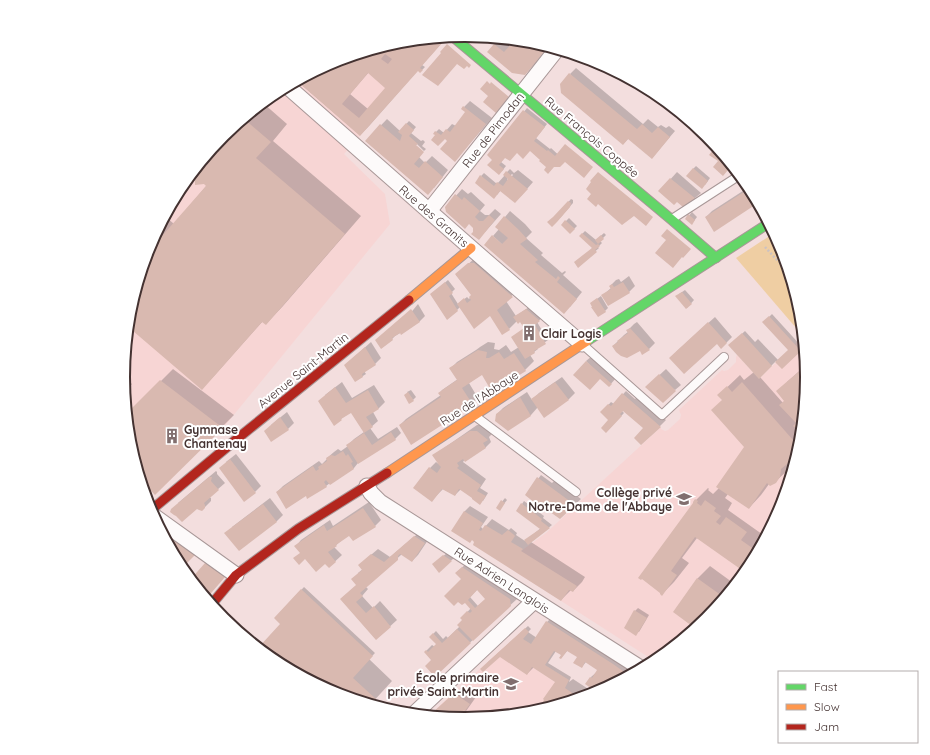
<svg xmlns="http://www.w3.org/2000/svg" width="930" height="755" viewBox="0 0 930 755" font-family="Quicksand,sans-serif">
<style>
.built{fill:#f7d5d4}
.green{fill:#efcea3}
.shadow{fill:#0003;fill-rule:evenodd}
.building{fill:#d9b9b0;fill-rule:evenodd}
.lines{fill:none;stroke-linecap:round;stroke-linejoin:round}
.lane-casing{stroke:#a89797;stroke-width:10}
.street-casing{stroke:#a89797;stroke-width:17}
.fast-casing{stroke:#a89797;stroke-width:11}
.slow-casing{stroke:#a89797;stroke-width:11}
.jam-casing{stroke:#a89797;stroke-width:11}
.path{stroke:#ccc2c2;stroke-width:2.5;stroke-dasharray:2 2;stroke-linecap:butt}
.lane{stroke:#fdfafa;stroke-width:8}
.street{stroke:#fdfafa;stroke-width:15}
.fast{stroke:#63d668;stroke-width:9}
.slow{stroke:#ff974d;stroke-width:9}
.jam{stroke:#b3261e;stroke-width:9}
.labels{text-anchor:middle;dominant-baseline:central;stroke-width:4;stroke-linejoin:round;paint-order:stroke}
.street-label{font-size:12px;fill:#443231;stroke:#fff}
.poi-label{font-size:12px;font-weight:bold;fill:#443231;stroke:#fff;text-anchor:start}
.rim{fill:none;stroke:#443231;stroke-width:2}
</style>
<rect width="100%" height="100%" fill="#f3dede"/>
<!-- built -->
<g class="built">
<polygon points="446,37 344,154 385,194 390,224 223,428 126,415 123,377 129,310 149,246 180,187 223,135 275,93 334,61 398,42"/>
<polygon points="803,336 807,378 801,445 781,509 750,568 707,620 656,662 507,566 521,551 546,533 661,427 661,429 665,431 668,430 680,419 681,415 679,410 722,370 724,371 728,370 736,362 736,357 737,355 759,379"/>
<polygon points="503,648 581,699 532,713 465,720 454,719 437,708"/>
</g>
<!-- green -->
<polygon class="green" points="774,233 782,247 801,311 803,336 736,258"/>
<!-- shadow -->
<g class="shadow">
<path d="M447 37 422 65 425 67 420 72 418 70 369 126 360 135 297 81 334 61 398 42ZM369 72 387 88 368 109 350 94Z"/>
<polygon points="500,38 509,39 513,43 516,40 532,42 549,47 535,64 525,74 488,52"/>
<polygon points="576,68 643,124 648,119 658,127 661,125 666,128 669,126 675,131 652,158 629,138 623,144 570,74"/>
<polygon points="470,101 492,118 464,150 445,138 437,135 435,133 439,129 444,133 452,124 456,126 466,112 464,107"/>
<polygon points="263,103 287,124 273,141 361,216 283,306 266,324 263,321 214,376 202,388 134,331 126,340 129,310 149,246 165,216 174,224 207,185 193,172 223,135"/>
<polygon points="527,108 547,124 536,138 550,149 551,148 565,161 555,166 547,167 542,159 531,150 517,152 505,157 501,162 506,166 502,171 494,160 488,155"/>
<polygon points="387,119 400,131 409,121 416,127 411,133 421,141 423,140 425,142 422,146 426,149 424,151 417,144 415,146 419,157 425,163 432,156 448,170 434,188 366,141"/>
<polygon points="696,166 710,178 705,185 693,169"/>
<path d="M510 169 514 173 518 170 533 182 521 196 501 190 497 195 481 176 484 173 497 184 505 175 507 172ZM512 174 513 175 508 180 507 179Z"/>
<polygon points="677,172 701,193 695,198 678,201 660,191"/>
<polygon points="749,187 758,202 715,230 706,217 712,211"/>
<polygon points="462,189 468,194 471,192 485,205 480,211 485,215 489,215 495,209 501,214 485,232 474,227 446,207"/>
<polygon points="571,199 573,200 573,203 560,218 556,216"/>
<polygon points="510,211 525,224 532,232 526,238 543,253 541,255 562,273 565,271 566,272 563,275 582,292 570,307 493,236 499,229 505,217"/>
<polygon points="692,212 697,217 694,221 686,219"/>
<polygon points="569,218 577,226 570,233 562,225"/>
<polygon points="585,231 596,240 604,233 606,235 600,241 602,243 598,247 599,248 578,266 593,247 582,234"/>
<polygon points="475,258 521,287 506,301 516,316 529,307 542,318 537,322 548,340 537,348 538,349 530,355 534,361 525,370 482,374 469,383 478,398 472,404 400,425 406,419 441,395 440,393 442,390 458,379 451,368 457,362 476,350 480,347 488,342 495,343 494,349 499,350 506,345 511,352 519,347 525,328 521,320 517,321 509,329 490,315 460,307 457,310 432,294 448,280 455,289 451,293 458,304 467,297 469,299 472,295 456,275"/>
<polygon points="629,276 635,286 629,292 602,296 611,288 610,286 616,280 619,279 621,282"/>
<polygon points="685,290 694,300 687,308 679,294"/>
<polygon points="601,296 608,308 605,311 594,301"/>
<polygon points="418,304 425,316 419,322 395,336 392,339 382,348"/>
<polygon points="772,314 803,348 782,368 776,361 760,377 783,403 785,400 787,382 806,365 807,378 801,445 798,453 793,458 792,464 788,470 775,482 769,484 761,495 749,508 728,494 725,498 732,503 728,510 766,537 750,568 697,538 682,558 689,563 674,582 662,594 696,500 708,488 709,489 708,490 713,494 719,488 745,447 723,400 719,395 740,375 744,380 754,372 730,345 745,331 755,342 758,339 779,361 789,350 764,322"/>
<polygon points="715,317 732,337 722,347 717,343 676,352"/>
<polygon points="637,322 655,343 649,349 643,353 640,349 613,346 624,335 628,332 628,330 634,324"/>
<polygon points="371,342 381,358 375,364 364,371 366,374 355,381 353,358"/>
<polygon points="592,356 617,377 609,386 586,361"/>
<polygon points="173,369 234,415 155,494 139,477 138,474 140,472 139,470 137,472 129,444 126,416"/>
<polygon points="666,369 681,385 675,390 653,381"/>
<polygon points="123,377 132,384 124,393"/>
<polygon points="562,377 575,393 569,399 544,416 538,407 531,415 508,429 497,414 503,408 527,392 532,400 539,393"/>
<polygon points="342,382 352,398 374,385 385,402 379,408 373,412 378,421 370,428 378,439 397,427 401,433 395,439 358,463 354,468 330,484 330,483 326,486 306,495 277,492 283,486 319,461 322,464 327,459 327,458 334,452 338,449 341,451 348,446 348,445 354,439 364,432 352,411 334,424 325,395"/>
<polygon points="411,390 416,397 413,400 407,392"/>
<polygon points="626,391 635,399 638,396 666,420 660,426 644,428 624,409 622,411 624,413 606,432 610,420 602,412 611,402 614,404"/>
<polygon points="287,412 294,423 288,429 271,425"/>
<polygon points="477,425 483,425 493,433 489,437 491,442 485,448 465,459 463,462 486,479 480,488 488,493 483,501 476,494 461,489 455,495 443,489 432,500 430,468 436,462 440,465 434,455"/>
<polygon points="236,454 261,486 255,492 226,462"/>
<polygon points="216,471 217,472 217,474 225,483 209,497 211,498 211,501 202,510 197,507 178,503"/>
<polygon points="541,475 552,483 555,480 581,499 560,518 526,495"/>
<polygon points="270,498 283,515 277,521 239,550 232,527"/>
<polygon points="505,498 507,500 500,509 497,508"/>
<polygon points="524,501 544,516 543,518 552,525 531,542 585,577 582,582 573,591 571,590 561,600 478,538 464,512 470,506 488,517 481,527 483,529 492,519 509,530 511,528 517,533 516,535 525,541 541,528 522,504"/>
<polygon points="369,502 381,520 375,526 349,535 343,539 334,547 342,555 329,567 326,562 301,552 296,546 301,540 330,520 333,526"/>
<polygon points="421,531 430,537 418,555 412,561 402,554 366,587 368,589 362,596 373,608 380,601 397,620 376,639 341,599 357,585 358,573 363,569 365,560 378,549 390,557"/>
<polygon points="447,553 454,558 439,571 436,562"/>
<polygon points="209,561 227,574 205,598 191,581"/>
<path d="M468 562 516 592 517 599 435 675 432 660 425 652 432 645 435 647 437 644 430 637 436 631 443 639 446 636 448 638 460 626 463 620 462 618 471 608 465 601 462 579 456 573ZM478 589 487 599 478 606 470 597Z"/>
<polygon points="710,566 736,585 707,620 674,612 698,578"/>
<polygon points="304,587 375,653 369,659 392,681 370,705 334,694 275,662 258,649 282,624 275,618"/>
<polygon points="638,608 649,615 639,632 625,628 635,611"/>
<polygon points="553,616 639,671 608,688 601,684 595,690 591,677 599,670 586,662 582,667 578,657 568,650 561,658 562,655 556,651 548,663 571,677 569,682 573,679 596,694 532,713 541,704 543,705 556,681 534,667 527,674 500,656 487,663 528,626 531,629 528,632 537,638 547,622"/>
<polygon points="461,688 476,697 464,714 459,719 456,719 451,716 450,719 439,717 433,714"/>
</g>
<!-- building -->
<g class="building">
<path d="M438 38 443 42 420 68 423 70 420 73 418 71 360 136 297 81 334 61 398 42ZM385 54 392 59 388 64 381 59ZM368 73 385 88 359 118 342 104Z"/>
<polygon points="515,40 532,42 548,47 525,75 512,73 487,52 494,44 504,52"/>
<polygon points="447,44 471,65 469,68 467,66 464,69 457,64 438,86 422,75 441,53 440,52"/>
<polygon points="569,73 637,129 642,124 652,133 658,127 670,137 652,159 628,139 623,145 561,93 560,84"/>
<polygon points="487,81 490,84 491,82 509,97 496,113 483,102 488,96 480,89"/>
<polygon points="463,106 486,124 455,162 440,149 447,141 445,139 438,146 431,140 435,135 433,134 435,131 441,135 446,129 450,132 465,112 461,109"/>
<polygon points="523,110 545,127 534,141 547,151 548,150 555,156 565,144 593,167 584,178 565,162 560,167 554,167 548,174 544,170 546,167 539,161 540,160 530,151 523,159 517,153 510,161 505,158 499,165 504,169 499,175 487,165 492,160 487,155"/>
<polygon points="243,118 271,142 256,158 345,234 266,325 262,322 202,390 133,331 126,339 129,310 149,246 157,231 162,236 206,186 204,184 195,185 195,176 192,173 223,135"/>
<polygon points="406,123 414,130 409,136 418,144 416,145 424,152 414,164 419,168 425,161 443,177 428,195 365,141 380,124 400,141 402,135 398,132"/>
<polygon points="716,146 733,166 729,171 728,170 723,176 713,167 718,161 709,155"/>
<polygon points="693,168 708,181 702,189 686,176"/>
<polygon points="506,171 528,189 515,203 500,191 494,199 475,183 480,175 494,186 497,182 503,186 508,179 503,175"/>
<polygon points="598,172 653,217 646,226 634,216 622,225 598,204 596,207 587,199 591,194 586,189 591,182 590,181"/>
<polygon points="670,178 696,199 683,207 677,202 674,205 658,191"/>
<polygon points="750,188 758,203 714,232 705,217"/>
<polygon points="455,194 462,200 464,197 480,211 475,217 479,221 483,221 489,215 495,220 479,240 471,234 473,232 473,228 469,224 465,229 446,212 445,207"/>
<polygon points="568,201 571,203 570,207 557,222 552,227 547,222 553,217"/>
<polygon points="688,214 695,220 692,225 685,219"/>
<polygon points="504,216 519,230 527,239 520,244 538,260 535,262 556,279 558,276 560,278 557,282 577,299 564,314 484,245 492,235 502,244 508,238 495,227"/>
<polygon points="565,220 575,229 570,234 561,225"/>
<polygon points="667,229 691,249 683,258 682,257 673,268 655,253 666,240 661,236"/>
<polygon points="582,233 596,245 598,244 600,246 595,250 597,252 578,268 574,262 592,248 579,236"/>
<polygon points="601,235 604,239 598,244 595,240"/>
<polygon points="468,263 474,263 513,297 497,310 510,330 502,335 490,316 474,329 457,304 464,298 467,303 471,300 469,297 471,295 455,274"/>
<polygon points="445,282 453,293 449,296 458,311 447,320 430,294"/>
<polygon points="623,282 630,293 608,306 601,295 611,289 609,286 612,284 614,287"/>
<polygon points="682,292 692,304 686,309 675,296"/>
<polygon points="597,298 606,312 598,317 591,307 592,307 590,303"/>
<polygon points="411,309 420,322 401,335 400,333 392,338 393,340 381,349 375,340"/>
<polygon points="526,309 540,321 535,325 546,344 534,351 535,353 525,359 511,337 524,328 520,322 518,324 513,317"/>
<polygon points="769,316 801,351 782,369 775,362 788,350 762,322"/>
<polygon points="708,322 727,343 721,349 717,344 684,374 669,358"/>
<polygon points="630,328 650,350 642,355 640,351 627,358 621,356 616,352 612,346 618,342 617,341 628,333 626,330"/>
<polygon points="742,333 772,366 759,379 728,345"/>
<polygon points="365,347 376,365 362,374 363,377 355,382 344,365"/>
<polygon points="478,350 487,352 486,358 489,358 499,352 504,359 514,353 526,371 492,392 482,375 462,388 473,405 411,445 399,425 441,397 438,393 457,380 449,368"/>
<polygon points="586,361 612,384 609,387 600,379 590,390 573,375"/>
<polygon points="803,368 807,372 807,378 802,433 793,426 796,423 779,405 784,401 776,391"/>
<polygon points="659,374 676,391 663,403 645,387"/>
<polygon points="160,380 223,428 155,495 140,479 129,444 126,414"/>
<polygon points="555,382 569,400 544,418 531,399"/>
<polygon points="742,382 800,448 798,455 781,469 780,477 776,483 770,486 767,483 749,509 716,487 744,447 711,410 722,400 717,395 727,386 732,392"/>
<polygon points="335,387 346,403 368,390 379,409 366,417 373,427 364,433 351,413 341,419 342,420 334,426 318,401"/>
<polygon points="408,392 414,401 409,404 404,395"/>
<polygon points="622,393 661,427 641,445 634,438 643,428 623,411 620,414 622,416 606,433 601,428 608,420 600,412 608,404 611,406"/>
<polygon points="520,397 531,416 508,431 495,421 496,414"/>
<polygon points="280,417 289,430 271,442 264,431"/>
<polygon points="470,431 477,431 488,440 483,443 486,448 465,462 463,459 457,463 459,466 457,468 481,485 477,491 486,496 480,505 472,499 472,498 459,489 455,496 442,489 432,502 413,488 429,467 437,473 441,467 439,465 432,455"/>
<polygon points="391,432 396,440 358,464 346,445 364,433 372,445"/>
<polygon points="343,451 346,456 348,454 353,462 351,463 354,469 330,485 326,480 324,482 327,487 307,499 306,496 286,509 276,492 313,466 316,471 319,469 318,467 327,461 326,458 331,455 335,456"/>
<polygon points="230,459 256,493 244,502 219,468"/>
<polygon points="209,477 212,477 211,481 219,490 204,503 205,505 205,508 202,511 199,510 197,509 182,522 176,516 174,515 170,512 171,509"/>
<polygon points="537,477 575,505 560,519 546,509 545,511 525,495"/>
<polygon points="695,499 698,501 697,503 701,506 705,500 716,508 714,511 721,516 716,522 720,525 726,517 747,532 741,540 758,552 750,568 746,573 695,537 671,571 677,575 662,596 660,594 660,593 642,579 641,580 638,578 693,503 693,502"/>
<polygon points="501,500 505,503 500,511 496,508"/>
<polygon points="521,503 542,519 541,521 550,528 528,545 524,540 540,529 516,511"/>
<polygon points="263,504 277,522 239,551 224,533"/>
<polygon points="363,508 376,527 353,541 349,536 336,545 337,546 328,552 336,562 329,568 325,564 316,572 305,559 299,565 293,558 300,553 294,546 324,525 327,531"/>
<polygon points="464,511 483,523 479,530 481,531 485,525 502,535 508,530 513,534 515,536 511,542 523,549 521,551 577,586 573,592 569,590 561,601 473,545 474,542 472,540 470,543 451,531"/>
<polygon points="164,533 195,555 187,563 172,553 163,535"/>
<polygon points="414,536 425,543 412,562 400,554 398,556 398,560 360,593 363,596 356,602 366,613 374,606 391,627 376,640 340,599 356,585 351,579 362,570 358,565 371,554 384,562"/>
<polygon points="443,555 452,561 439,573 432,564"/>
<polygon points="205,563 225,577 206,599 190,580"/>
<path d="M462 567 510 599 511 606 473 641 457 625 462 620 460 618 467 611 470 613 472 611 465 603 462 605 458 602 454 606 444 596 461 579 455 573ZM477 590 485 599 475 608 468 600Z"/>
<polygon points="697,578 725,598 707,620 696,629 673,612"/>
<polygon points="301,589 373,656 353,678 376,699 370,705 334,694 275,662 258,648 280,624 274,618"/>
<polygon points="634,610 647,618 636,636 624,628"/>
<polygon points="546,621 613,664 630,676 607,688 600,684 595,691 585,684 590,677 592,678 597,670 585,662 582,668 573,663 577,657 567,651 561,659 559,658 561,655 554,651 545,665 569,680 565,688 581,699 537,712 544,700 543,699 555,682 532,667 527,675 500,657 483,672 480,669 525,628 529,632 523,639 531,644"/>
<polygon points="457,629 471,643 435,677 425,666 431,660 424,652 426,650 428,652 436,644 429,637 433,633 442,643"/>
<polygon points="454,693 470,704 459,719 454,719 450,717 449,718 437,717 431,714"/>
</g>
<g class="lines">
<!-- lane casing -->
<g class="lane-casing">
<g id="lane">
<polyline points="672,219 740,175"/>
<polyline points="582,344 662,415 724,357"/>
<polyline points="475,416 576,492"/>
</g>
</g>
<!-- street casing -->
<g class="street-casing">
<g id="street">
<polyline points="287,86 471,248 582,344"/>
<polyline points="429,211 557,49"/>
<polyline points="367,486 371,493 380,502 642,669"/>
<polyline points="151,514 236,575"/>
<polyline points="413,715 534,601"/>
</g>
</g>
<!-- fast casing -->
<g class="fast-casing">
<g id="fast">
<polyline points="452,36 672,220 716,258"/>
<polyline points="587,341 769,223"/>
</g>
</g>
<!-- slow casing -->
<g class="slow-casing">
<g id="slow">
<polyline points="409,300 471,248"/>
<polyline points="387,473 587,341"/>
</g>
</g>
<!-- jam casing -->
<g class="jam-casing">
<g id="jam">
<polyline points="150,511 238,438 409,300"/>
<polyline points="211,605 236,575 298,529 387,473"/>
</g>
</g>
<!-- path -->
<polyline class="path" points="765,247 775,258 789,270"/>
<!-- lane -->
<use href="#lane" class="lane"/>
<!-- street -->
<use href="#street" class="street"/>
<!-- fast -->
<use href="#fast" class="fast"/>
<!-- slow -->
<use href="#slow" class="slow"/>
<!-- jam -->
<use href="#jam" class="jam"/>
</g>
<!-- icons -->
<defs>
<g id="building-bare" transform="scale(1.2)"><path d="M-4-6H4V6H1V3H-1V6H-4ZM-2.5-4.3h1.7v1.8h-1.7ZM.8-4.3h1.7v1.8H.8ZM-2.5-1h1.7V.8h-1.7ZM.8-1h1.7V.8H.8Z" fill="#816e6e" stroke="#fff" stroke-width="2.5" paint-order="stroke"/></g>
<g id="school-bare" transform="scale(1.2)"><path d="M0-5L7-2L0 1L-7-2ZM-4 1L0 2.5L4 1V4Q0 6-4 4Z" fill="#816e6e" stroke="#fff" stroke-width="2.5" paint-order="stroke"/></g>
</defs>
<g fill-rule="evenodd">
<use href="#building-bare" x="529" y="333"/>
<use href="#building-bare" x="172" y="436"/>
<use href="#school-bare" x="684" y="499"/>
<use href="#school-bare" x="511" y="684"/>
</g>
<g class="labels">
<!-- street labels -->
<g class="street-label">
<text transform="translate(493 130) rotate(-52)">Rue de Pimodan</text>
<text transform="translate(592 137) rotate(40)">Rue François Coppée</text>
<text transform="translate(434 216) rotate(41)">Rue des Granits</text>
<text transform="translate(303 370) rotate(-39)">Avenue Saint-Martin</text>
<text transform="translate(479 398) rotate(-33)">Rue de l'Abbaye</text>
<text transform="translate(502 580) rotate(33)">Rue Adrien Langlois</text>
</g>
<!-- poi labels -->
<g class="poi-label">
<text x="541" y="333">Clair Logis</text>
<text x="184" y="429">Gymnase<tspan x="184" dy="14">Chantenay</tspan></text>
<text x="672" y="492" text-anchor="end">Collège privé<tspan x="672" dy="14">Notre-Dame de l'Abbaye</tspan></text>
<text x="499" y="677" text-anchor="end">École primaire<tspan x="499" dy="14">privée Saint-Martin</tspan></text>
</g>
</g>
<!-- crop -->
<path d="M0 0H930V755H0ZM130 377a335 335 0 1 1 670 0a335 335 0 1 1-670 0Z" fill="#fff" fill-rule="evenodd"/>
<path class="rim" d="M130 377a335 335 0 1 1 670 0a335 335 0 1 1-670 0Z"/>
<!-- legend -->
<rect x="778" y="671" width="140" height="72" fill="#ffffff" stroke="#b4adad"/>
<rect x="786" y="684" width="20" height="6" fill="#63d668" stroke="#b4adad"/>
<text x="814" y="691" font-size="12" fill="#443231">Fast</text>
<rect x="786" y="704" width="20" height="6" fill="#ff974d" stroke="#b4adad"/>
<text x="814" y="711" font-size="12" fill="#443231">Slow</text>
<rect x="786" y="724" width="20" height="6" fill="#b3261e" stroke="#b4adad"/>
<text x="814" y="731" font-size="12" fill="#443231">Jam</text>
</svg>
